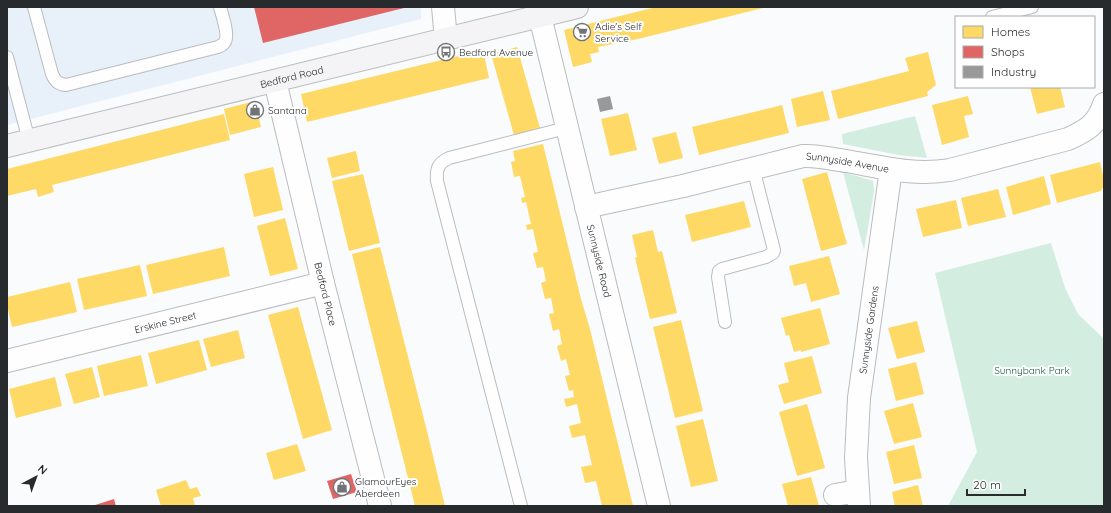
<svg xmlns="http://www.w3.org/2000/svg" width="1111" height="513" viewBox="0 0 1111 513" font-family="Quicksand,sans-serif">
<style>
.built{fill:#e8f0f9}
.green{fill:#d3eee0}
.homes{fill:#ffd966}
.shops{fill:#e06666}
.industry{fill:#999}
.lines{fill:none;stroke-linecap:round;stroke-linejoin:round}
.lane-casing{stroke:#babcbe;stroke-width:14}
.street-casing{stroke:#babcbe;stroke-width:24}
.secondary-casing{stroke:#babcbe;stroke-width:24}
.lane{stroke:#fefeff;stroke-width:12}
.street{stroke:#fefeff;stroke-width:22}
.secondary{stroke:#f4f4f6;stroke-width:22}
.labels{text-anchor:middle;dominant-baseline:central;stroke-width:4;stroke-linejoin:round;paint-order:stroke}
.poi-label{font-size:10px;fill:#282b2d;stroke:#fff;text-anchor:start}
.street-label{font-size:10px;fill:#282b2d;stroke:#fff}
.park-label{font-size:10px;fill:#16593c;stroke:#fff}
</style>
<rect width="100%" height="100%" fill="#f9fbfd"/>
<!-- built -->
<polygon class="built" points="7,7 421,7 421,19 7,125"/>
<!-- green -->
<g class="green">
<polygon points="915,116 927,158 898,155 843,144 842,134"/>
<polygon points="843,172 870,180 873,181 874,192 864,250"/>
<polygon points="1051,243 1065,288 1078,314 1104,339 1104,506 948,506 977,452 935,273"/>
</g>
<!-- homes -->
<g class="homes">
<polygon points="656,7 763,7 763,8 638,39 598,47 599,52 590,54 592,62 573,67 564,30"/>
<polygon points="517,47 540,128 514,135 491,54"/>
<polygon points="483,50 489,78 307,122 301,94"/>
<polygon points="928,52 936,85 927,92 928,96 838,119 831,91 909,71 905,58"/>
<polygon points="1030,87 1060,87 1065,107 1037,114"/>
<polygon points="823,91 830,120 797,127 791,99"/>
<polygon points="968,96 973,114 964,116 969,137 942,145 932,105"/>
<polygon points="255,101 261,127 230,135 224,109"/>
<polygon points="782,105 789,133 699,155 692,127"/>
<polygon points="628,113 637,150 610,156 601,119"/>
<polygon points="224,114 230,140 52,185 54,192 38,197 36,189 7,196 7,169"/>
<polygon points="676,132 683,158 659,164 652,138"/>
<polygon points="543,144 581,299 590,329 633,506 602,506 596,481 585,483 581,467 592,465 585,435 572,438 569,426 581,423 577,404 566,407 564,399 574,397 573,390 569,391 565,376 570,375 566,359 561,361 557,346 562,344 559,329 553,331 549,314 554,313 551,298 545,299 541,283 546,281 543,267 537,268 533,253 538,252 533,229 527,230 526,225 531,224 526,202 522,203 521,198 525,197 520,176 514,177 511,162 515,161 513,151"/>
<polygon points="356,151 360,171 332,178 327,158"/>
<polygon points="1100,162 1104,180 1104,185 1101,191 1057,203 1050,175"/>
<polygon points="273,167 283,210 254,217 244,174"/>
<polygon points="827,172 847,244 821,251 802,179"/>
<polygon points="363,174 380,243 349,251 332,181"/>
<polygon points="1044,176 1051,204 1013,215 1006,187"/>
<polygon points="998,189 1006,217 968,226 961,198"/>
<polygon points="956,200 962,228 923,237 916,209"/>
<polygon points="744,201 751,227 692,242 685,215"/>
<polygon points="285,218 298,269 270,276 257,226"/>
<polygon points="653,230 658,252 662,251 677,313 650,319 635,258 637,257 632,235"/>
<polygon points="224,247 230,276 153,294 146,265"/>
<polygon points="380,247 427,431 445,506 415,506 369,323 352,254"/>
<polygon points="829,256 840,294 811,302 806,283 794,286 789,266"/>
<polygon points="140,265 147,296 84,310 77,279"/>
<polygon points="70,282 77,312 12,327 7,305 7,297"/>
<polygon points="298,307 332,430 303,439 268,315"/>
<polygon points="820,308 830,344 801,352 801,350 794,352 789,335 786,336 781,318"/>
<polygon points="681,320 703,411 675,418 653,327"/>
<polygon points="917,321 925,352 897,359 888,328"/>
<polygon points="238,330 245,358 211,367 203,339"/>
<polygon points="199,340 207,370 156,384 148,353"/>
<polygon points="141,355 148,386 104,396 97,366"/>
<polygon points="812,356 822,393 784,404 778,385 789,382 784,363"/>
<polygon points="916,362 924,394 896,401 888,369"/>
<polygon points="92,367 100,397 74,404 65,374"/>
<polygon points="55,377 62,406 16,418 9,389"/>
<polygon points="913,403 922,437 894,444 884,411"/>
<polygon points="807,404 825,468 797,476 779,412"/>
<polygon points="703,419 718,481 691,487 676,426"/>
<polygon points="297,444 306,471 274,480 266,453"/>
<polygon points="914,445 922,478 894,484 886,452"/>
<polygon points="811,477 819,506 788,506 782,484"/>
<polygon points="186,480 190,489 197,487 201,496 193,498 195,506 161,506 156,490"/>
<polygon points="918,485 923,506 895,506 892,492"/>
</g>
<!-- shops -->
<g class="shops">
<polygon points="254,7 404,7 404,8 263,43"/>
<polygon points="351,474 357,492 333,499 327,481"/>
<polygon points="114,499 116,506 92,506"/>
</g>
<!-- industry -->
<polygon class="industry" points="610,96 613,109 600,112 597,99"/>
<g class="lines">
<!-- lane casing -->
<g class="lane-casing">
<g id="lane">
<path d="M34 7 52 74C55 81 58 84 66 85L218 47C220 46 224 44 224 43 230 37 222 15 220 7"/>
<polyline points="992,17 1032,7"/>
<polyline points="7,57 29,141"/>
<polyline points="725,322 718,277 719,271 722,269 766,257 773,253 774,250 753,168"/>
<path d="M521 506 437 181C436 169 438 163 449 158L566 128"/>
</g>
</g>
<!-- street casing -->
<g class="street-casing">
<g id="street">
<polyline points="443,7 446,39"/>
<path id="s1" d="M540 16 659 506"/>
<path id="s2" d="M275 81 323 283 380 506"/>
<path id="s3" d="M586 207 683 186 803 156C817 155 831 159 846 161 881 167 914 176 950 170L1068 139C1086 131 1098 124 1104 104"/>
<path id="s4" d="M7 361 323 283"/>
<polyline points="835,495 858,491"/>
<path id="s5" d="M859 506 856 458 859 398 891 169"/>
</g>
</g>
<!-- secondary casing -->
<g class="secondary-casing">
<g id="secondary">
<path id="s6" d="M7 146 577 7"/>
</g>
</g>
<!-- lane -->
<use href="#lane" class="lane"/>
<!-- street -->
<use href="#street" class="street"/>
<!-- secondary -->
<use href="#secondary" class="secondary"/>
</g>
<!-- icons -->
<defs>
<g id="supermarket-ring" transform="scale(0.9)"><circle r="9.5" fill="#fff" stroke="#717476" stroke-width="1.5"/><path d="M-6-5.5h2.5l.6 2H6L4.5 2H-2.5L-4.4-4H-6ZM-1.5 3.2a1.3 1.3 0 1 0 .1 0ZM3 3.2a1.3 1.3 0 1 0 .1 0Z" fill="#717476"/></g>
<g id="bus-ring" transform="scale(0.9)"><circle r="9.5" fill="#fff" stroke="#717476" stroke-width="1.5"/><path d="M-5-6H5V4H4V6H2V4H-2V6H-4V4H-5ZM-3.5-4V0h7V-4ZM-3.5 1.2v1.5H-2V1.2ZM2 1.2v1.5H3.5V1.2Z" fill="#717476"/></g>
<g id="shop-ring" transform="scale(0.9)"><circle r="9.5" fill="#fff" stroke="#717476" stroke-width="1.5"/><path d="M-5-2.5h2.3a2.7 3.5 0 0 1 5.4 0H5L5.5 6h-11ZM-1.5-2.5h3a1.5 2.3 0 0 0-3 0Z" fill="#717476"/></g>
</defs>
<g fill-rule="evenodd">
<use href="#supermarket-ring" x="582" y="32"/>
<use href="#bus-ring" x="446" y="52"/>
<use href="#shop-ring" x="255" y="110"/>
<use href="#shop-ring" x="342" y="487"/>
</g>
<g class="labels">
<!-- poi labels -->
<g class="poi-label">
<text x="595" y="26">Adie's Self<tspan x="595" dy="12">Service</tspan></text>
<text x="459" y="52">Bedford Avenue</text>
<text x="268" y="110">Santana</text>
<text x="355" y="481">GlamourEyes<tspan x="355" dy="12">Aberdeen</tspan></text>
</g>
<!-- street labels -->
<g class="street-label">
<text stroke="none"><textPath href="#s6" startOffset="293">Bedford Road</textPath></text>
<text stroke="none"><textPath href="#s3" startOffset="268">Sunnyside Avenue</textPath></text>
<text stroke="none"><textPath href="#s1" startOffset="252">Sunnyside Road</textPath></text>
<text stroke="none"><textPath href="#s2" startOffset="219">Bedford Place</textPath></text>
<text stroke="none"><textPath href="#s4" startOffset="163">Erskine Street</textPath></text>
<text stroke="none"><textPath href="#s5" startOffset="177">Sunnyside Gardens</textPath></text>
</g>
<!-- park labels -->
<g class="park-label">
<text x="1032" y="370">Sunnybank Park</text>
</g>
</g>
<!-- border -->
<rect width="1111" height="513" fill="none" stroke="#282b2d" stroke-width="16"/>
<!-- legend -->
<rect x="955" y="16" width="140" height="72" fill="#ffffff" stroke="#a9aaab"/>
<rect x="963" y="26" width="20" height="12" fill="#ffd966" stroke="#a9aaab"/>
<text x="991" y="36" font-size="12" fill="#282b2d">Homes</text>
<rect x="963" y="46" width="20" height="12" fill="#e06666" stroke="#a9aaab"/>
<text x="991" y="56" font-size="12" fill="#282b2d">Shops</text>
<rect x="963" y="66" width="20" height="12" fill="#999999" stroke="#a9aaab"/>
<text x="991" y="76" font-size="12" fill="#282b2d">Industry</text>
<!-- north arrow -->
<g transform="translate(36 477) rotate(41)" stroke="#ffffff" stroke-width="3" paint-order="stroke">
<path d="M0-3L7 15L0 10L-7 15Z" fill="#282b2d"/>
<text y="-6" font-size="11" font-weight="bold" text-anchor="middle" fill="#282b2d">N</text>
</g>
<!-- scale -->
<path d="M967 489v6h58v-6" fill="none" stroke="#282b2d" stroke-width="2"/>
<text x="973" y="489" font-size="12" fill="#282b2d" stroke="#ffffff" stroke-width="3" paint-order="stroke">20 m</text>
</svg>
